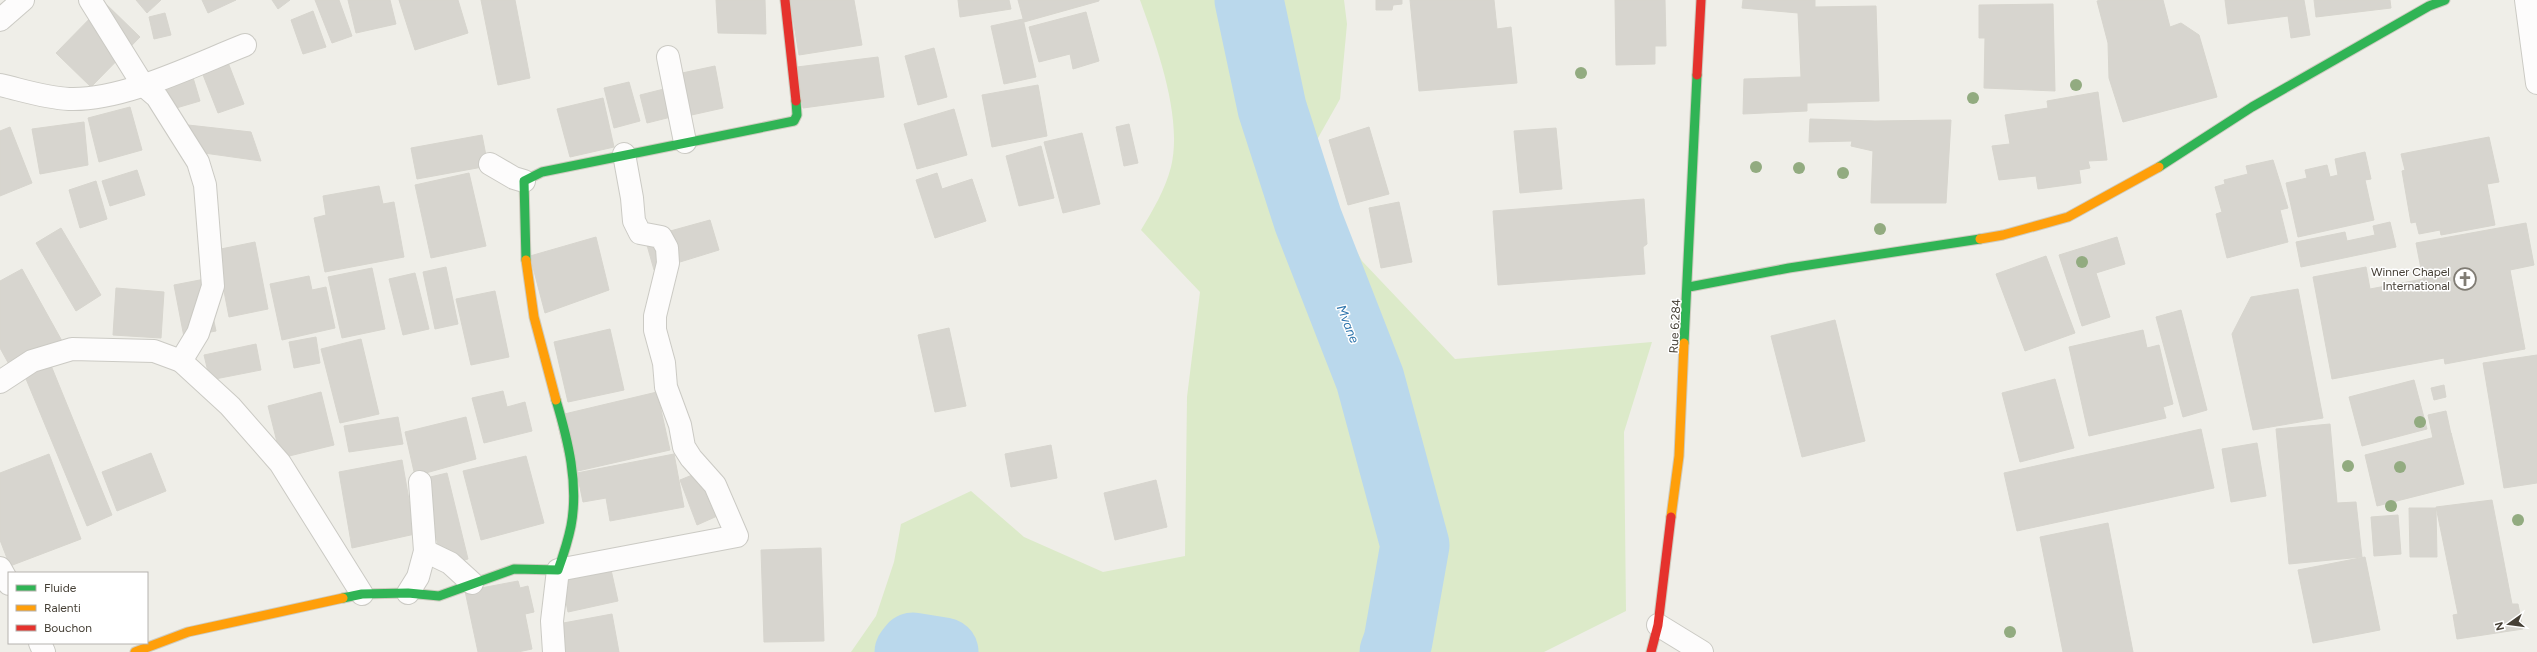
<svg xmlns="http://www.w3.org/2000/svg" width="2537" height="652" viewBox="0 0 2537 652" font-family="Figtree,sans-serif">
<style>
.green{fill:#dceac9}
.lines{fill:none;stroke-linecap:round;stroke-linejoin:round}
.river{stroke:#bad8ec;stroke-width:69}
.building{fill:#d7d5cf;stroke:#d7d5ce}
.street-casing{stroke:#cbcac4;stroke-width:24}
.fast-casing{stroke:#cecbbf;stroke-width:11}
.slow-casing{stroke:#cecbbf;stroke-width:11}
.jam-casing{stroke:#cecbbf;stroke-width:11}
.street{stroke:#fdfcfc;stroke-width:22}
.fast{stroke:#30b455;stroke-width:9}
.slow{stroke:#ff9f0a;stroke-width:9}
.jam{stroke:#e5322d;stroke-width:9}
.tree{fill:#92ab80}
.labels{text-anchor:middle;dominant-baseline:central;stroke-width:3;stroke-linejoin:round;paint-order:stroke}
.poi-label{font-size:12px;fill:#453f35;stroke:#fff;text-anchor:end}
.street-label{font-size:12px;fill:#453f35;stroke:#fff}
.water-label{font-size:13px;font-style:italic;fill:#3177ae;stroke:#fff}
</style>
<rect width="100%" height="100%" fill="#efeee8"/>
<!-- green -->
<path class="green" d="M1140 0H1344L1347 24 1340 99 1314 145 1318 182 1362 261 1455 359 1652 342 1624 432 1626 611 1544 652H851L876 616 894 562 901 524 971 491 1024 537 1103 572 1185 556 1187 397 1200 292 1141 230C1153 210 1165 190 1171 167 1183 117 1157 47 1140 0Z"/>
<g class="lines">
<!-- river -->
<g class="river">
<polyline points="1249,0 1272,108 1308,220 1370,379 1415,545 1398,641 1394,652"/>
<polyline points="909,652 913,647 944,652"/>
</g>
</g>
<!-- building -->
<g class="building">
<polygon points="136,0 161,0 147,13"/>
<polygon points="202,0 236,0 208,13"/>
<polygon points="272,0 290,0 278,9"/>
<polygon points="315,0 339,0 352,36 332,43"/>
<polygon points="348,0 390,0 396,24 356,33"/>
<polygon points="399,0 458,0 468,33 415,50"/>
<polygon points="481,0 515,0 530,78 498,85"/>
<polygon points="716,0 765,0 766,34 718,33"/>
<polygon points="790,0 854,0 862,45 799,55"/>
<polygon points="958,0 1009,0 1011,9 960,17"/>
<polygon points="1018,0 1099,0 1099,1 1024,22"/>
<polygon points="1376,0 1402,0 1402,4 1393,5 1392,10 1376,10"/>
<polygon points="1410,0 1494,0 1497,29 1511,27 1517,83 1419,91"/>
<polygon points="1615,0 1665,0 1666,46 1655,46 1655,64 1616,65"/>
<polygon points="1743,0 1815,0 1815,7 1876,6 1879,101 1807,103 1807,111 1743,114 1744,79 1801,77 1798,13 1742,8"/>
<polygon points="2101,0 2163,0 2170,27 2181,23 2199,35 2217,97 2123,122 2109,78 2108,43 2097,1"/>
<polygon points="2225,0 2304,0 2310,35 2291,38 2288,16 2228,24"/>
<polygon points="2314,0 2390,0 2391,8 2316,17"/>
<polygon points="105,3 140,37 91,87 56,53"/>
<polygon points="2053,4 2055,91 1984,88 1985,38 1979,38 1979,5"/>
<polygon points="313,11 326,47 303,54 291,20"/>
<polygon points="1086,12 1099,61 1073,69 1070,54 1039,62 1029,27"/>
<polygon points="165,13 171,35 154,39 149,17"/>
<polygon points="1023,19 1036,77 1004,84 991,26"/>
<polygon points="222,47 244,104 218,113 196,57"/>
<polygon points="934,48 947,97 918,105 905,56"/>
<polygon points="878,57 884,97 803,108 797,67"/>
<polygon points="188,61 200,101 156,114 143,74"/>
<polygon points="715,66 723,108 678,118 668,76"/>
<polygon points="629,82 640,121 614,128 604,88"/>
<polygon points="1038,85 1047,136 992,147 982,95"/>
<polygon points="664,89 671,117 647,123 640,95"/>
<polygon points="2098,92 2107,160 2088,161 2090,168 2079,170 2081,183 2038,189 2036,176 1999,180 1992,146 2010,144 2005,115 2048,108 2047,101"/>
<polygon points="603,98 614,147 570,157 557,109"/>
<polygon points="130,107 142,150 99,162 88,118"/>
<polygon points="954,109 967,155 917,169 904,124"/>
<polygon points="1810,119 1875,121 1951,120 1946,203 1871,203 1873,151 1851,146 1852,141 1809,142"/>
<polygon points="84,122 88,165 40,174 32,129"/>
<polygon points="1129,124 1138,163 1124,166 1116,127"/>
<polygon points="188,125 251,132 261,161 197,152"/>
<polygon points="10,127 32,183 0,196 0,131"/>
<polygon points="1369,127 1389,194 1348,205 1329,140"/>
<polygon points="1556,128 1562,189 1520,193 1514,131"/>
<polygon points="1082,133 1100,204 1063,213 1044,142"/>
<polygon points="482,135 488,166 417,179 411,148"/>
<polygon points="2489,137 2499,182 2487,184 2495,225 2441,235 2440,230 2419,234 2416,222 2411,223 2402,171 2405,170 2401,154"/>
<polygon points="1041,146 1054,198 1019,206 1006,156"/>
<polygon points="2365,152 2371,179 2365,180 2374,220 2298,237 2286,183 2307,178 2305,170 2327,165 2330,177 2338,175 2335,159"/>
<polygon points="2273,160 2288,208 2280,210 2288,242 2227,258 2216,214 2222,212 2215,187 2225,184 2224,180 2248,174 2246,166"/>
<polygon points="137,170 145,195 110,206 102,181"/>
<polygon points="469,173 486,246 431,258 415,185"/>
<polygon points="937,173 942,189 972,179 986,221 935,238 916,180"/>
<polygon points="96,181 107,219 80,228 69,190"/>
<polygon points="379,186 383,204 394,202 404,257 325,272 314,218 326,215 323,196"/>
<polygon points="1644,199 1647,244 1643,247 1645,274 1498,285 1493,211"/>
<polygon points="1399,202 1412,262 1381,268 1369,208"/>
<polygon points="710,220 719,250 654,270 645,238"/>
<polygon points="2390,222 2396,247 2301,267 2296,242 2345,232 2347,241 2375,235 2373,226"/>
<polygon points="2526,223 2534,265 2510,270 2525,349 2445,364 2444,358 2332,379 2313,277 2366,267 2370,289 2423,279 2416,243"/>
<polygon points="61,228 101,295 76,311 36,243"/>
<polygon points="596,237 609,290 545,313 530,256"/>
<polygon points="2117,237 2125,264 2096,273 2110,317 2082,326 2059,255"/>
<polygon points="255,242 268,309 229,317 216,250"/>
<polygon points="2046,256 2075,333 2025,351 1996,274"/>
<polygon points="446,267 458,324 435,329 423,272"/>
<polygon points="372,268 385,329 342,338 328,277"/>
<polygon points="22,269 62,341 11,368 0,348 0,281"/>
<polygon points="415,273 429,329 403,335 389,279"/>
<polygon points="309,276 312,290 326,287 335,328 282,340 270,284"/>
<polygon points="205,279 216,331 184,337 174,285"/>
<polygon points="116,288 164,292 161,338 113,335"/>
<polygon points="2298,289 2323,418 2253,430 2232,334 2251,297"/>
<polygon points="495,291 509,357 471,365 456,299"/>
<polygon points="2181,310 2207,410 2183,417 2156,317"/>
<polygon points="1835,320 1865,441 1802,457 1771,336"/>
<polygon points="949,328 966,406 935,412 918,335"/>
<polygon points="610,329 624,390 568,402 554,342"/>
<polygon points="2143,330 2147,348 2159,345 2173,404 2163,407 2166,418 2089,436 2069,347"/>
<polygon points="316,337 320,363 294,368 289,342"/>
<polygon points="361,339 379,414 340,423 321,349"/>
<polygon points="256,344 261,370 210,380 204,355"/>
<polygon points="2537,355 2537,483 2504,488 2483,363"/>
<polygon points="50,363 112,515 87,526 24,374"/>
<polygon points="2055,379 2074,448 2020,462 2002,393"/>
<polygon points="2414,380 2427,429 2362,446 2349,397"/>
<polygon points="2444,385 2446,397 2434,400 2431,388"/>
<polygon points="503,391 507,407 525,402 532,431 484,443 472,398"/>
<polygon points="321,392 334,445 281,458 268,406"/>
<polygon points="657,392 670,450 569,473 556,416"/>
<polygon points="2446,411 2451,434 2433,438 2428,415"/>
<polygon points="398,417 403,444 349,452 344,426"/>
<polygon points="466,417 476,459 415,476 405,432"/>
<polygon points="2330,424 2337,503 2356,502 2362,557 2289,564 2276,429"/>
<polygon points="2201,429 2214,488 2017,531 2004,473"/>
<polygon points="2451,433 2464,484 2377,506 2365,455"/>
<polygon points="2257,443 2266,496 2231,502 2222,449"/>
<polygon points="1051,445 1057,478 1011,487 1005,454"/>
<polygon points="151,453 166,491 117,511 102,472"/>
<polygon points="49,454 81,539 10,566 0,540 0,473"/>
<polygon points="674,454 684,507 610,521 606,498 583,502 577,473"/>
<polygon points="526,456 544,523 481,540 463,471"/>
<polygon points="402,460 415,534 352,548 339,472"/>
<polygon points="707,469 724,513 697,525 680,480"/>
<polygon points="447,473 468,559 443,566 422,479"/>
<polygon points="1156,480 1167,527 1115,540 1104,493"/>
<polygon points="2492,500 2512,604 2518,604 2523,629 2457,639 2453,615 2458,614 2436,507"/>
<polygon points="2409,508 2436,508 2437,557 2410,557"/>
<polygon points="2398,515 2401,554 2374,556 2371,517"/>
<polygon points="2108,523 2133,652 2063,652 2040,537"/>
<polygon points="821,548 824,641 764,642 761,550"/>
<polygon points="607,552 618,601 568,612 558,563"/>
<polygon points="2365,557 2380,630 2313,643 2298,570"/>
<polygon points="518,581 520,588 528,586 534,612 525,614 532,649 518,652 478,652 465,591"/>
<polygon points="612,614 619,652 563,652 558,624"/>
</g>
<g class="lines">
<!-- street casing -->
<g class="street-casing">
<g id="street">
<polyline points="90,0 143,85 157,97 198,162 205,185 213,286 198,333 181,361"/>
<polyline points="2526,0 2537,83"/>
<polyline points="0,20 23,0"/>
<polyline points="668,57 685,142"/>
<path d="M0 85C22 90 46 98 69 99 123 101 194 65 245 45"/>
<polyline points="490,164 514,178 524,181"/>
<polyline points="0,382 32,361 72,349 154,351 181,361 230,406 280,463 362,594"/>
<polyline points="425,551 450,563 472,583"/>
<polyline points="0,568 9,584"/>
<polyline points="408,593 418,577 425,551 420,482"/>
<polyline points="1658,625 1702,652"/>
<polyline points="40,643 44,652"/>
<polyline points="554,652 552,621 558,570 737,536 715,485 691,458 684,447 680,425 666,387 664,363 655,330 655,316 668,263 667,248 661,237 640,233 634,221 632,198 624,154"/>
</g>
</g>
<!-- fast casing -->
<g class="fast-casing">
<g id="fast">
<polyline points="2159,167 2252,107 2429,6 2445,0"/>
<polyline points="526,260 524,181 542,172 794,121 797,115 796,101"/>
<polyline points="1689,287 1789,268 1980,239"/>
<polyline points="1684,343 1697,75"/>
<path d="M343 598 362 594 408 593 439 596 514 569 558 570C563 556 568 541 571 526 579 484 568 440 556 400"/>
</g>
</g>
<!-- slow casing -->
<g class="slow-casing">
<g id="slow">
<polyline points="1980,239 2003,235 2068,217 2159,167"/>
<polyline points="526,260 534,317 556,400"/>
<polyline points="1671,517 1679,456 1684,343"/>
<polyline points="135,652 188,632 343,598"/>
</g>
</g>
<!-- jam casing -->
<g class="jam-casing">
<g id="jam">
<polyline points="785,0 796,101"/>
<polyline points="1697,75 1701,0"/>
<polyline points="1651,652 1658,625 1671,517"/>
</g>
</g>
<!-- street -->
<use href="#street" class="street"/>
<!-- fast -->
<use href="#fast" class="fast"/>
<!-- slow -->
<use href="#slow" class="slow"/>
<!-- jam -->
<use href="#jam" class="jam"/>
</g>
<!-- trees -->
<g class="tree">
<circle cx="1581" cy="73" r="6"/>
<circle cx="2076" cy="85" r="6"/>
<circle cx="1973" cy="98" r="6"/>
<circle cx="1756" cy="167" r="6"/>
<circle cx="1799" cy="168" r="6"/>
<circle cx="1843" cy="173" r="6"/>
<circle cx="1880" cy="229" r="6"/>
<circle cx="2082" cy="262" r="6"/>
<circle cx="2420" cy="422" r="6"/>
<circle cx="2348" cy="466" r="6"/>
<circle cx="2400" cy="467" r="6"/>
<circle cx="2391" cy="506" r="6"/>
<circle cx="2518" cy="520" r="6"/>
<circle cx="2010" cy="632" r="6"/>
</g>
<!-- icons -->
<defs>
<g id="church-ring" transform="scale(1.15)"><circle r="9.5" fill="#fff" stroke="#807c74" stroke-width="1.5"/><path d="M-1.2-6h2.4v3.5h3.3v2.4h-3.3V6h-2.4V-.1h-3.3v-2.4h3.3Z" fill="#807c74"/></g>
</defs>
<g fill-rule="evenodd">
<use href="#church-ring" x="2465" y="279"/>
</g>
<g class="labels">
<!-- poi labels -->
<g class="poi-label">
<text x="2450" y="272">Winner Chapel<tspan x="2450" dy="14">International</tspan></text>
</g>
<!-- street labels -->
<g class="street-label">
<text transform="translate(1675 326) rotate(-87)">Rue 6.284</text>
</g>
<!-- water labels -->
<g class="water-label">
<text transform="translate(1348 324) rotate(68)">Mvane</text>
</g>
</g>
<!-- legend -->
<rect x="8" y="572" width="140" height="72" fill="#ffffff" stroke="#b5b2ae"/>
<rect x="16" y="585" width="20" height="6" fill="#30b455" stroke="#b5b2ae"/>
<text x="44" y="592" font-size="12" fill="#453f35">Fluide</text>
<rect x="16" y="605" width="20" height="6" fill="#ff9f0a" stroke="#b5b2ae"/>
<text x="44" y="612" font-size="12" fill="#453f35">Ralenti</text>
<rect x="16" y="625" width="20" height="6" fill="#e5322d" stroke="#b5b2ae"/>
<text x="44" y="632" font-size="12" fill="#453f35">Bouchon</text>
<!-- north arrow -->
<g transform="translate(2509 624) rotate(256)" stroke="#ffffff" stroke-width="3" paint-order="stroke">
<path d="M0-3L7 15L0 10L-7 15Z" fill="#453f35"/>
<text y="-6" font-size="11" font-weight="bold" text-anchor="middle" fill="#453f35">N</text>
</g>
</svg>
